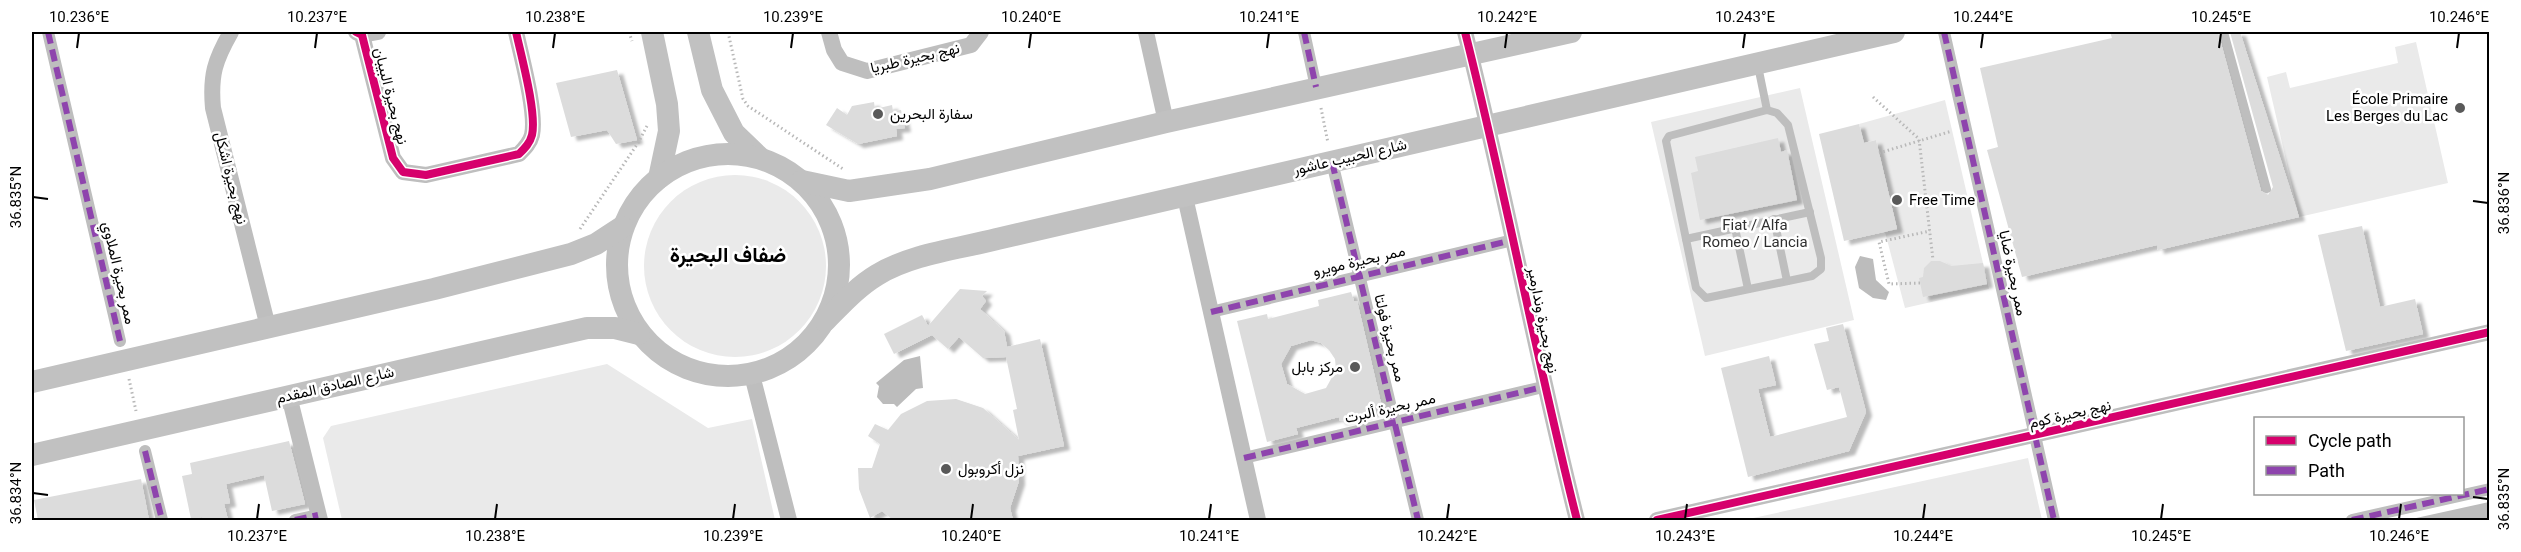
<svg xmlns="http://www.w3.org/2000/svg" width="2521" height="552" viewBox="0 0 2521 552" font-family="Roboto,Vazirmatn,sans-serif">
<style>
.green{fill:#eaeaea}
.water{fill:#bcbcbc}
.building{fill:#dcdcdc;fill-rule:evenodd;filter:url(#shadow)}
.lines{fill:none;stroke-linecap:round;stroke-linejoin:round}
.path{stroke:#b8b8b8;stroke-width:3;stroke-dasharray:1.5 3;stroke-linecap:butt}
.service{stroke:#bebebe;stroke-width:8}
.pedestrian{stroke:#bebebe;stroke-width:12}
.minor{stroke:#bebebe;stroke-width:16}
.secondary{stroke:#c1c1c1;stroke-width:22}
.quiet{stroke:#8e44ad;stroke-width:6;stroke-dasharray:12 6;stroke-linecap:butt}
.cycleway-casing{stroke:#fff;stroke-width:11}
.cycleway{stroke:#d6006c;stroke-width:8}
.ticks{fill:none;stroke:#000;stroke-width:2}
.poi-dot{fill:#595959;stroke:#fff;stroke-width:2}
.labels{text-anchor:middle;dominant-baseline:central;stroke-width:5;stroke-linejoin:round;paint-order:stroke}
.street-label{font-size:15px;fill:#000;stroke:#fff}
.poi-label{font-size:15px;fill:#000;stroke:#fff;text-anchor:start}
.park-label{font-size:15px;fill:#2f2f2f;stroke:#fff}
.district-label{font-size:21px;font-weight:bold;fill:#000;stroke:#fff}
.neatline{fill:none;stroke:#000;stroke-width:2}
.ticks-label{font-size:15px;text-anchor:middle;fill:#000}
</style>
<defs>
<filter id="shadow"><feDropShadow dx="6" dy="4" stdDeviation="1.5" flood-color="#0004"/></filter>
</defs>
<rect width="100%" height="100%" fill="#fff"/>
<!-- green -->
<g class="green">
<polygon points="2416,42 2448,183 2299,217 2267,77 2286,72 2290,88 2398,63 2395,47"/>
<polygon points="1800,88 1854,320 1705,356 1651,122"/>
<polygon points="1945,100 1989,289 1905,308 1885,232 1897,228 1876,140 1864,143 1859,124"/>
<circle cx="735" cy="266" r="91"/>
<polygon points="607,364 708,428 752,419 775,520 342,520 323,438 331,426"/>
<polygon points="2028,458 2042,520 1744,520"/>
</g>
<!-- water -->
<g class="water">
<polygon points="1860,256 1873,259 1876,280 1889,292 1886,300 1873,298 1859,288 1855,267"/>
<polygon points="920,356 923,388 916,389 897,407 894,404 883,404 877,397 879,386 876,383 904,360"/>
<polygon points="2489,502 2489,520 2407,520"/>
</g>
<!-- building -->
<g class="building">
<polygon points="2110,32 2218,32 2261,191 2268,195 2273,187 2230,32 2240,32 2299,217 2158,250 2157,245 2022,277 1987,150 1998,147 1980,68 2112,38"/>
<polygon points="617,70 637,140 616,144 607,130 571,137 556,83"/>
<polygon points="874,102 875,109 892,105 893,111 901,110 905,128 896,129 897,136 858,144 826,125 837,108 847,115 852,106"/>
<polygon points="1859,124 1864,143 1876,140 1897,229 1844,241 1819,134"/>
<polygon points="1778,138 1781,152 1787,150 1797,200 1700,220 1691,173 1698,171 1695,157"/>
<polygon points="2362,226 2380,307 2415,299 2423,334 2346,351 2318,235"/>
<polygon points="1931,261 1940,261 1951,266 1983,263 1987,284 1923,297 1919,278 1923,277 1924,268"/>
<polygon points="960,289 987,291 982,296 986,301 980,309 1004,331 1007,347 1040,339 1064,446 1018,456 1019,481 1010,508 1013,520 893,520 882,511 870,518 859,489 858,468 872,468 880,444 868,436 875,424 888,430 901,414 927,401 956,399 983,408 1019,440 1013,410 1017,409 1006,357 983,358 959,337 948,349 932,335 894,354 884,334 922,315 928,326"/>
<path d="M1351 292 1354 301H1357L1381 403 1373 405 1375 412 1340 421 1339 417 1296 428 1298 434 1267 442 1237 321 1267 314 1268 319 1319 306 1318 300ZM1311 340 1321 343 1329 350 1335 359 1336 370 1326 388 1305 394 1287 384 1281 364 1291 346Z"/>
<polygon points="1843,324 1866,412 1849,451 1748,477 1721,368 1769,356 1776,385 1758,389 1770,437 1847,417 1839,387 1827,390 1814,344 1829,341 1826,328"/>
<polygon points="289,441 305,504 272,511 264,475 226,484 230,503 224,504 228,520 203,520 202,517 191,519 182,476 192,474 190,463"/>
<polygon points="141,479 149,520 38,520 34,500"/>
</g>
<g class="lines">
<!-- path -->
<g class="path">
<polyline points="629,32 632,41"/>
<polyline points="728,32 743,99 748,106 843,169"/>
<polyline points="1873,97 1919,139 1933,260"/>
<polyline points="1321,108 1328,143"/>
<polyline points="1879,153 1952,131"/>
<polyline points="580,229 638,143 648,124"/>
<polyline points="1920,283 1889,284 1879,242 1930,231"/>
<polyline points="129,379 136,411"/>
</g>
<!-- service -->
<g class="service">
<polyline points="2224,32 2267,189"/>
<polyline points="1758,66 1767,110"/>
<polygon points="1767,110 1777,113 1788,125 1821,258 1821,269 1812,276 1706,298 1696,288 1666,141 1669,136"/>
<polyline points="1774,219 1787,281"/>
<polyline points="1735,228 1748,289"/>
<polyline points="1686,239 1810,212"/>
</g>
<!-- pedestrian -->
<g class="pedestrian">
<polyline points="48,32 120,341"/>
<polyline points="1304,32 1316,87"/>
<polyline points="1944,32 2054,520"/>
<polyline points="1332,162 1418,520"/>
<polyline points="1211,312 1513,240"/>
<polyline points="145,451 162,520"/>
<polyline points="1244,458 1543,387"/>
<polyline points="295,520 318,515"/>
<polyline points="2352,520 2490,489"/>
</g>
<!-- minor -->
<g class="minor">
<path d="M231 32C215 60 210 75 213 108L268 327"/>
<path d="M356 32 362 35 393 158 403 172 426 175 519 154C525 148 530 143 532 135 537 113 521 55 516 32"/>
<polyline points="829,32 834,50 842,63 867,71 971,45 981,32"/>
<polyline points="1146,32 1166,122"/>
<path d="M1465 32C1506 194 1536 358 1577 520"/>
<polyline points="362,35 378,32"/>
<polyline points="1185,197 1258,520"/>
<polyline points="752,375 789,520"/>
<polyline points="289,396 320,520"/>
<polyline points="1657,520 2490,332"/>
</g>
<!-- secondary -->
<g class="secondary">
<polyline points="652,32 667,104 669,131 659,178"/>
<polyline points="698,32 712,90 734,133 759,157"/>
<circle cx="728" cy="265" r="111"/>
<polyline points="802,181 849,191 930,179 1166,122 1571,32"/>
<path d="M825 321C841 305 857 287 877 275 911 254 958 249 997 239L1894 32"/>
<polyline points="32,382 434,289 571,254 596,244 622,227"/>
<polyline points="32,455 587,328 615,328 639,334"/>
</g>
<!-- quiet -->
<g class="quiet">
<polyline points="48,32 120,341"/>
<polyline points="1304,32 1316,87"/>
<polyline points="1944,32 2054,520"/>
<polyline points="1332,162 1418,520"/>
<polyline points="1211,312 1513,240"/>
<polyline points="145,451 162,520"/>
<polyline points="1244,458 1543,387"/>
<polyline points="295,520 318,515"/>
<polyline points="2352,520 2490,489"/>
</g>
<!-- cycleway casing -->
<g class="cycleway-casing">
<g id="cycleway">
<path d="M356 32 362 35 393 158 403 172 426 175 519 154C525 148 530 143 532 135 537 113 521 55 516 32"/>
<path d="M1465 32C1506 194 1536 358 1577 520"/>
<polyline points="1657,520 2490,332"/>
</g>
</g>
<!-- cycleway -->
<use href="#cycleway" class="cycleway"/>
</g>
<!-- ticks -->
<path class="ticks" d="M77 48 79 33M315 48 317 33M553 48 555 33M791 48 793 33M1029 48 1031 33M1267 48 1269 33M1505 48 1507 33M1743 48 1745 33M1981 48 1983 33M2219 48 2221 33M2457 48 2459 33M33 197 48 199M2473 201 2488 203M33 493 48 495M2473 497 2488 499M257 519 259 504M495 519 497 504M733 519 735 504M971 519 973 504M1209 519 1211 504M1447 519 1449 504M1685 519 1687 504M1923 519 1925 504M2161 519 2163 504M2399 519 2401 504"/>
<!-- markers -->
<g class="poi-dot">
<circle cx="2460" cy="108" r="6"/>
<circle cx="878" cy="114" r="6"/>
<circle cx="1897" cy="200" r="6"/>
<circle cx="1355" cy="367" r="6"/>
<circle cx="946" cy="469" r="6"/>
</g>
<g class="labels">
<!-- street labels -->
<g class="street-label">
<text transform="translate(915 58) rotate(-13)">نهج بحيرة طبريا</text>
<text transform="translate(391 96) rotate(76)">نهج بحيرة البيبان</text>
<text transform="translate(1350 157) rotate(-13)">شارع الحبيب عاشور</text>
<text transform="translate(231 178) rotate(76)">نهج بحيرة اشكل</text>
<text transform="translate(1359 261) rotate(-13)">ممر بحيرة مويرو</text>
<text transform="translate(119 273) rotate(77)">ممر بحيرة الملاوي</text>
<text transform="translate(2013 273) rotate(78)">ممر بحيرة ضايا</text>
<text transform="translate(1543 320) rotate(79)">نهج بحيرة وندارمير</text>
<text transform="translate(1390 338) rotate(76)">ممر بحيرة فولتا</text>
<text transform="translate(335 385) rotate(-13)">شارع الصادق المقدم</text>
<text transform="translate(1390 408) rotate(-13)">ممر بحيرة ألبرت</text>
<text transform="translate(2070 414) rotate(-13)">نهج بحيرة كوم</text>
</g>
<!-- poi labels -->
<g class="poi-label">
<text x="2448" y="99" text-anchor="end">École Primaire<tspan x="2448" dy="17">Les Berges du Lac</tspan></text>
<text x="890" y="114">سفارة البحرين</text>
<text x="1909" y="200">Free Time</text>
<text x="1343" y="367" text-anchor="end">مركز بابل</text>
<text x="958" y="469">نزل أكروبول</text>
</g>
<!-- park labels -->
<g class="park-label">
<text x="1755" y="225">Fiat / Alfa<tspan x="1755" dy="17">Romeo / Lancia</tspan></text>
</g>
<!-- district labels -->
<g class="district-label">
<text x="728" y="255">ضفاف البحيرة</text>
</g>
</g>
<!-- border -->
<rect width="2521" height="552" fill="none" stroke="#ffffff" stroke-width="66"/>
<!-- legend -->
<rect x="2254" y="417" width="210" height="78" fill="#ffffff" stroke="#999999" stroke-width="1.5"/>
<rect x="2266" y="436" width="30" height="9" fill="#d6006c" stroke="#999999" stroke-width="1.5"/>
<text x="2308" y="447" font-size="18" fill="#000000">Cycle path</text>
<rect x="2266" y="466" width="30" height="9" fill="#8e44ad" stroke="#999999" stroke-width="1.5"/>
<text x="2308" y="477" font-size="18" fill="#000000">Path</text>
<rect x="33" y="33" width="2455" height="486" class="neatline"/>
<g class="ticks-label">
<text x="79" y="22">10.236°E</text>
<text x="317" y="22">10.237°E</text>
<text x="555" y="22">10.238°E</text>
<text x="793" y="22">10.239°E</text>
<text x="1031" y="22">10.240°E</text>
<text x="1269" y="22">10.241°E</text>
<text x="1507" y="22">10.242°E</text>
<text x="1745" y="22">10.243°E</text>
<text x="1983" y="22">10.244°E</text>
<text x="2221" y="22">10.245°E</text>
<text x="2459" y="22">10.246°E</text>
<text transform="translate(16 197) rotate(-90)" y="5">36.835°N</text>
<text transform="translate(2504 203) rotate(-90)" y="5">36.836°N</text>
<text transform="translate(16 493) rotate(-90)" y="5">36.834°N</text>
<text transform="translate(2504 499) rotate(-90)" y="5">36.835°N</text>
<text x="257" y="541">10.237°E</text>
<text x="495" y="541">10.238°E</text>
<text x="733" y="541">10.239°E</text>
<text x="971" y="541">10.240°E</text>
<text x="1209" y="541">10.241°E</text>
<text x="1447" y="541">10.242°E</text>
<text x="1685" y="541">10.243°E</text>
<text x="1923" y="541">10.244°E</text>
<text x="2161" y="541">10.245°E</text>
<text x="2399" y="541">10.246°E</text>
</g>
</svg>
